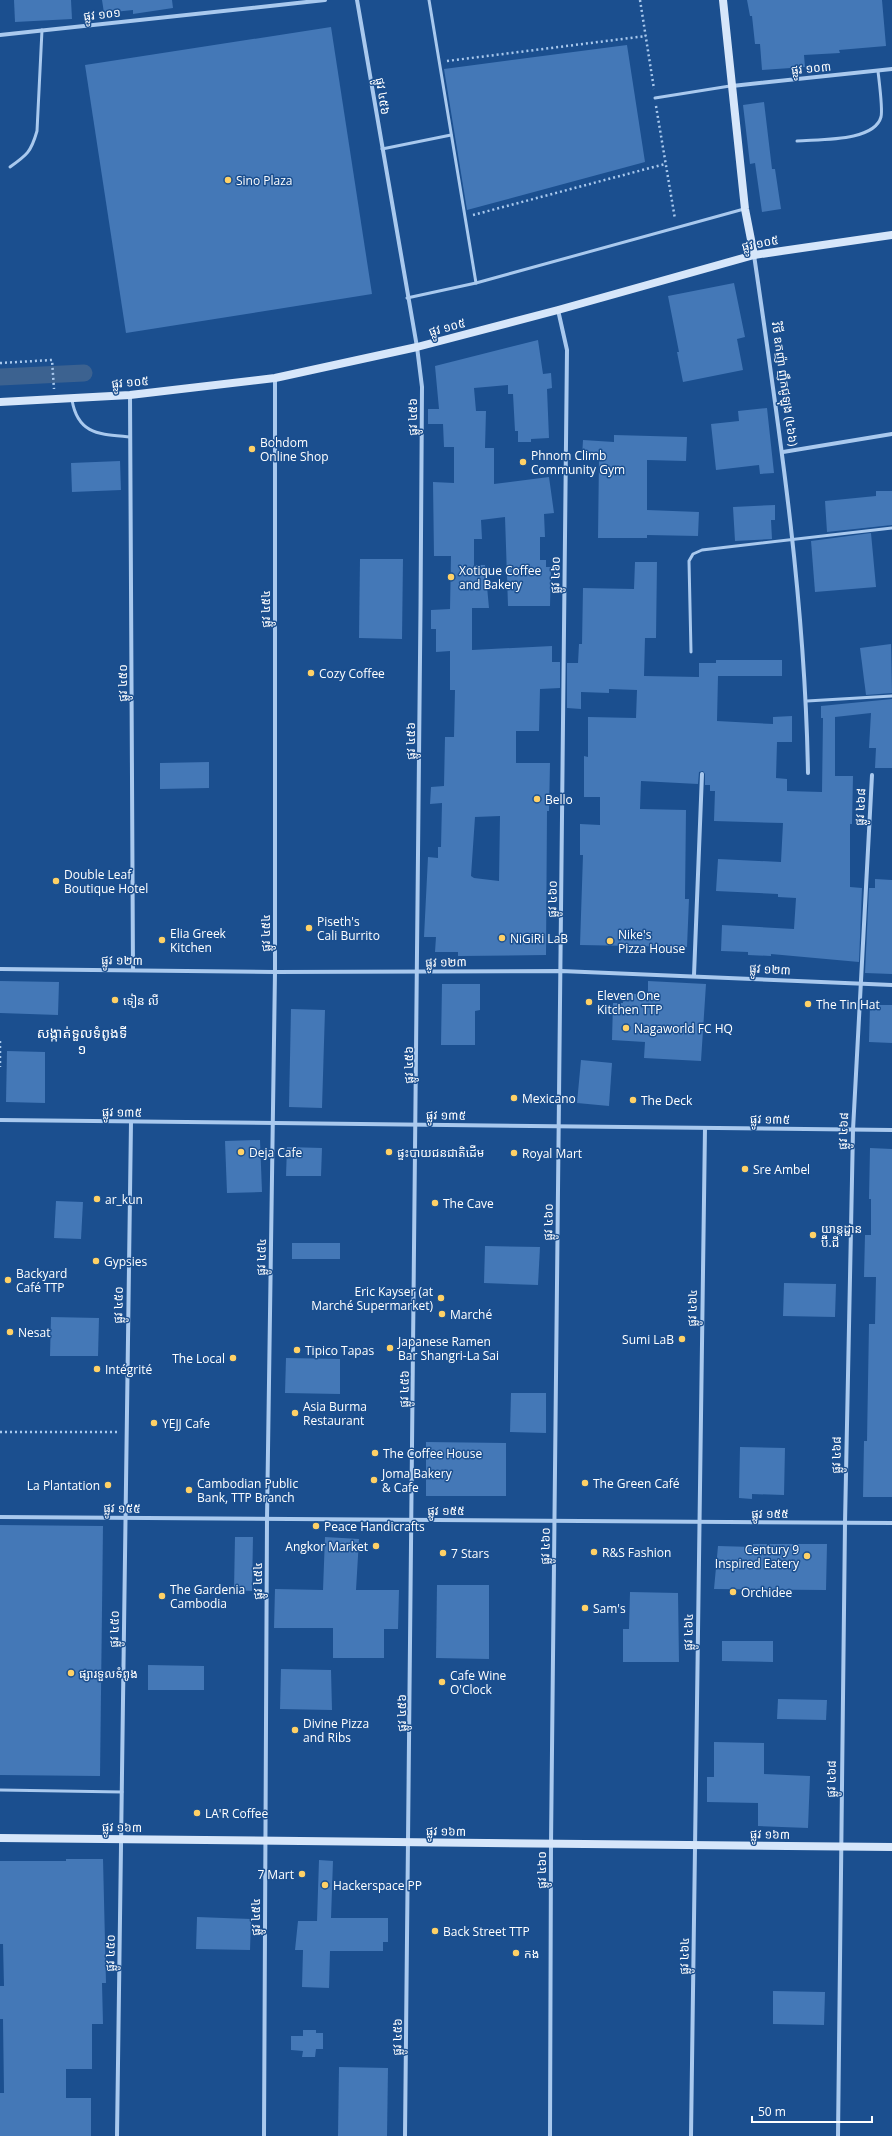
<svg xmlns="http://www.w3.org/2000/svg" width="892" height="2136" viewBox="0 0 892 2136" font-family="'Open Sans','Noto Sans Khmer',sans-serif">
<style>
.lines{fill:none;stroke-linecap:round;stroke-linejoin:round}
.canal{stroke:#3c6290;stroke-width:17}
.building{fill:#4478b7;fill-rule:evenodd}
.path{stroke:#a9c9ee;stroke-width:2.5;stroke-dasharray:2 3;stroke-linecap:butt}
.lane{stroke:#a9c9ee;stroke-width:3}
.street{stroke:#a9c9ee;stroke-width:4}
.secondary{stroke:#d6e6fa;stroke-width:8}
.poi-dot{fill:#ffd166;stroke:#1b4f8f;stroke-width:1.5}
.labels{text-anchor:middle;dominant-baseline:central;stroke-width:3;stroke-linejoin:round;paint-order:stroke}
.street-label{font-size:12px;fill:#fff;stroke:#1b4f8f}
.poi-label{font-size:12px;fill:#fff;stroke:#1b4f8f;text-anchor:start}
.quarter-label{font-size:14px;fill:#fff;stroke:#1b4f8f}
</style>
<rect width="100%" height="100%" fill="#1b4f8f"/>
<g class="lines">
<!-- canal -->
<polyline class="canal" points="0,377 84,373"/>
</g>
<!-- building -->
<g class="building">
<polygon points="14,0 71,0 72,19 15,22"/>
<polygon points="102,0 172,0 173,8 133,14 133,10 104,13"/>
<polygon points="747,0 882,0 886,46 839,50 840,53 804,55 805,67 762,70 760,44 755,44 752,16 750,16"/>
<polygon points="331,27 372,294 126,333 85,65"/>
<polygon points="627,45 645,162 467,210 444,69"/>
<polygon points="764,102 772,169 775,169 781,209 762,212 755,163 750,164 743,105"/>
<polygon points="734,283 745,337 737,339 743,370 683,382 677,352 679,352 668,296"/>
<path d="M538 340 543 374 551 373 552 388 547 389 549 438 531 439V442H518V431H515L513 394H508V385L474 388 476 411H486L485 448H494V484L549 477 554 513 544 514 545 537H540V560H546V567H551L550 606H508L505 517 481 520 482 539H474V565H485L489 608H472V650L552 646V662H560V688L540 689 539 731H516V763H550L549 811H547L546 955 458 956V952H435L436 937H424L428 857 438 858V847H441L442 803 430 804 431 787 444 786 445 737H454L455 690H450V651L436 652V629H431V610L450 609 451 556H434L433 482 454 483V447H444L443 424H428V409H439L435 366ZM500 816 499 881 474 878 471 876 475 817Z"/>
<polygon points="767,408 774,473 760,474 759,465 716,470 711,424 739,421 738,411"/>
<polygon points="614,435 687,437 686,461 647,460 647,510 699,512 698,536 647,535 647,538 598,538 599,458 582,457 583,440 614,442"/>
<polygon points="120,461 121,490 72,492 71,463"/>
<polygon points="876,491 892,491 892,525 827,532 825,501 876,496"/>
<polygon points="775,505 775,520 771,520 772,539 735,541 733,507"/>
<polygon points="871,533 876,587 815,592 811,541"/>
<polygon points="360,559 403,559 402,639 359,638"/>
<polygon points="635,562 657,562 656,638 645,638 644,676 699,677 699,663 716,663 716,660 782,660 782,676 718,676 717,721 773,724 773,717 792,716 792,742 777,742 776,778 787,779 787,791 822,792 823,718 821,718 821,706 892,699 892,768 875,768 876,748 869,748 871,713 835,717 835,776 853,776 852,824 850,824 850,887 862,888 859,962 771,954 771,956 748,955 748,952 721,951 722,925 794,929 796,898 778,897 778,894 716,891 718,859 781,862 783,823 714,821 715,791 710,791 710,785 705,785 705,774 703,771 699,772 698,784 641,781 640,809 686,810 685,899 689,899 687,947 580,945 583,855 580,855 580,824 600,825 600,797 584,797 584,756 588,757 588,717 636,718 637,690 609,689 609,693 581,692 581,709 567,708 567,663 578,663 579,644 582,644 583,588 634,589"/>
<polygon points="891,644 892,693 866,695 860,648"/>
<polygon points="209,762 209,788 160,789 160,763"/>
<polygon points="875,879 892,880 892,974 865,973 869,888 875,888"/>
<polygon points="0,981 59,982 58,1015 0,1013"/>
<polygon points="648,981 706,984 701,1061 644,1058 645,1042 612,1040 613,1003 623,1003 622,994 648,994"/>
<polygon points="442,984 480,984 480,1010 475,1011 475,1045 441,1045"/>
<polygon points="870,1005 892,1005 892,1043 869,1042"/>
<polygon points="291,1009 325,1010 322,1108 289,1107"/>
<polygon points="7,1051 45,1052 45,1103 6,1102"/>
<polygon points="581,1060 612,1063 609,1106 577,1103"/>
<polygon points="260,1140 262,1192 227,1193 225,1141"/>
<polygon points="287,1147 322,1148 321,1176 286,1176"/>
<polygon points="870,1148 892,1149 892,1497 863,1497 864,1441 867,1441 869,1324 875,1324 876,1277 864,1277 865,1235 871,1235 871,1199 869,1199"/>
<polygon points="56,1201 83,1202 81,1239 54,1238"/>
<rect x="292" y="1243" width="48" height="16"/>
<polygon points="485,1246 540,1247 538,1285 484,1283"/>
<polygon points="784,1283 836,1284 835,1317 783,1316"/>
<polygon points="51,1317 99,1318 98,1356 50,1356"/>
<polygon points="286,1358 340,1359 340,1394 285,1393"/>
<polygon points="511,1393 546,1393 546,1433 510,1432"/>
<polygon points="426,1442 506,1443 506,1496 426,1496"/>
<polygon points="740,1447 785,1448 784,1495 752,1494 752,1499 739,1498"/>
<polygon points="0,1525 103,1526 100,1776 0,1775"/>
<polygon points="235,1537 253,1537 252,1591 234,1590"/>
<polygon points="325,1537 359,1539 356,1590 399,1590 398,1629 384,1629 384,1658 333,1658 333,1628 274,1628 275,1589 323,1590"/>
<polygon points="753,1544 827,1544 826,1590 714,1589 718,1546 753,1547"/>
<polygon points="437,1585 489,1585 489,1659 436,1658"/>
<polygon points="630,1592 678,1593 679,1662 623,1662 623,1629 629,1629"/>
<polygon points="722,1641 773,1641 773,1662 722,1661"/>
<polygon points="148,1665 204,1666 204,1690 148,1690"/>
<polygon points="281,1669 331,1670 332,1710 280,1709"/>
<polygon points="778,1699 827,1700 826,1720 777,1719"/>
<polygon points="714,1742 764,1743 764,1774 810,1776 808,1828 758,1826 758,1803 707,1802 707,1777 714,1777"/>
<polygon points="66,1859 103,1859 106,1983 102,1983 103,2024 92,2024 92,2069 66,2069 66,2098 91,2098 91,2136 0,2136 0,2093 4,2093 3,2019 0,2019 0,1986 4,1986 3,1944 0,1944 0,1861 66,1861"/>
<polygon points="319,1860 333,1861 331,1918 388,1918 388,1942 383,1942 383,1951 330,1951 329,1988 302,1987 303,1950 295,1950 298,1921 317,1921"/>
<polygon points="197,1917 251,1919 250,1950 196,1949"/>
<polygon points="773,1991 825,1992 824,2025 773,2024"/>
<polygon points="303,2030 316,2030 316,2033 323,2033 323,2049 316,2049 315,2057 302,2057 303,2051 291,2050 291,2036 303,2036"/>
<polygon points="339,2067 388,2068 387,2136 338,2136"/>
</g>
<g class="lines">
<!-- path -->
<g class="path">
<polyline points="640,0 654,89"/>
<polyline points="447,61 646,36"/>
<polyline points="656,106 675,219"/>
<polyline points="473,215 665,164"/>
<polyline points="0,363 52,360 54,389"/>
<polyline points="0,1041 0,1067"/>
<polyline points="0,1432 117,1432"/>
</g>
<!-- lane -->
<g class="lane">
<polyline points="429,0 476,283"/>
<polyline points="655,98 730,86"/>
<path d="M797 141C819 139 874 142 881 117 883 109 879 81 878 71"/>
<polyline points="382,149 451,135"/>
<path d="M10 167C27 155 31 152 37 131L42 30"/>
<polyline points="407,298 476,283 744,209"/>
<path d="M72 400C78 435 100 434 130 437"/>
<polyline points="691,652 689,561 693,554 702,550 892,528"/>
<polyline points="807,701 892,696"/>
<polyline points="0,1790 122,1792"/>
</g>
<!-- street -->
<g class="street">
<path d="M357 0 417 347 422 387C418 970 415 1553 405 2136"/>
<polyline points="0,35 325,0"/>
<polyline points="732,86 892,69"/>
<path d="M754 255C779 427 805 598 808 773"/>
<polyline points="130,395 133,970"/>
<polyline points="783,452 892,434"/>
<polyline points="0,969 275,972 561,971 892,985"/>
<polyline points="694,975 702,774"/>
<polyline points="0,1120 892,1130"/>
<polyline points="0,1517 892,1523"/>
<polyline points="117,2136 131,1122"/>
<polyline points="264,2136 267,1519 275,972 275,378"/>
<polyline points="550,2136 551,1844 567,350 558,310"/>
<polyline points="691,2136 705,1128"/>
<polyline points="838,2136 845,1523 853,1130 872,775"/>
</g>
<!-- secondary -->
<g class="secondary">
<polyline points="723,0 745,209 754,255"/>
<polyline points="0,402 130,395 275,378 417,347 558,310 754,255 892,235"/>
<polyline points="0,1838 892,1847"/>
</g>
</g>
<!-- markers -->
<g class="poi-dot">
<circle cx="228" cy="180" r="4"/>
<circle cx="252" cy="449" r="4"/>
<circle cx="523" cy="462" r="4"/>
<circle cx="451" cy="577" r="4"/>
<circle cx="311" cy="673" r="4"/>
<circle cx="537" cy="799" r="4"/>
<circle cx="56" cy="881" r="4"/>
<circle cx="309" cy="928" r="4"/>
<circle cx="502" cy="938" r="4"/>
<circle cx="162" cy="940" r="4"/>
<circle cx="610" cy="941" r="4"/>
<circle cx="115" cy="1000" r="4"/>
<circle cx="589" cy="1002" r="4"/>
<circle cx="808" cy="1004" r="4"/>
<circle cx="626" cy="1028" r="4"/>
<circle cx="514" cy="1098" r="4"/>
<circle cx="633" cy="1100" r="4"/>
<circle cx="241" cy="1152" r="4"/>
<circle cx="389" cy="1152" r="4"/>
<circle cx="514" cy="1153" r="4"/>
<circle cx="745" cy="1169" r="4"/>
<circle cx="97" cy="1199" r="4"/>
<circle cx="435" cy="1203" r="4"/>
<circle cx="813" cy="1235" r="4"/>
<circle cx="96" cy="1261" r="4"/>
<circle cx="8" cy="1280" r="4"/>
<circle cx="441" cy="1298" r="4"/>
<circle cx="442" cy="1314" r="4"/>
<circle cx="10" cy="1332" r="4"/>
<circle cx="682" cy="1339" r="4"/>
<circle cx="390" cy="1348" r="4"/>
<circle cx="297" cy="1350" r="4"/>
<circle cx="233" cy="1358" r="4"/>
<circle cx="97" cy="1369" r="4"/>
<circle cx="295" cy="1413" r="4"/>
<circle cx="154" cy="1423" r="4"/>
<circle cx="375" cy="1453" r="4"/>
<circle cx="374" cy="1480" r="4"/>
<circle cx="585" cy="1483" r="4"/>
<circle cx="108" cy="1485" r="4"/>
<circle cx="189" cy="1490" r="4"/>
<circle cx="316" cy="1526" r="4"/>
<circle cx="376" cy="1546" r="4"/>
<circle cx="594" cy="1552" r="4"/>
<circle cx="443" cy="1553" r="4"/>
<circle cx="807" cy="1556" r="4"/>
<circle cx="733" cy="1592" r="4"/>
<circle cx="162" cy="1596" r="4"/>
<circle cx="585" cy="1608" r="4"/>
<circle cx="71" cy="1673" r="4"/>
<circle cx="442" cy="1682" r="4"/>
<circle cx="295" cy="1730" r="4"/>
<circle cx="197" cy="1813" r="4"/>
<circle cx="302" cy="1874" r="4"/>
<circle cx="325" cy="1885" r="4"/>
<circle cx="435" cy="1931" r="4"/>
<circle cx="516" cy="1953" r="4"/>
</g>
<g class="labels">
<!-- street labels -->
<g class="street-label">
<text transform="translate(102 14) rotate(-6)">ផ្លូវ ១០១</text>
<text transform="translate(811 68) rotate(-6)">ផ្លូវ ១០៣</text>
<text transform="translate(383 96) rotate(81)">ផ្លូវ ៤៥៦</text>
<text transform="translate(760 243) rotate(-11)">ផ្លូវ ១០៥</text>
<text transform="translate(447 327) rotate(-15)">ផ្លូវ ១០៥</text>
<text transform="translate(130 382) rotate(-5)">ផ្លូវ ១០៥</text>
<text transform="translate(785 384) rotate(82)">វិថី ឧកញ៉ា ញឹកជូឡុង (៤៦៦)</text>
<text transform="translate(412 417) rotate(-90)">ផ្លូវ ៤៥៦</text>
<text transform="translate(555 575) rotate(-89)">ផ្លូវ ៤៦០</text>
<text transform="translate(265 609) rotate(-90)">ផ្លូវ ៤៥៤</text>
<text transform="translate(122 683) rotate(-90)">ផ្លូវ ៤៥០</text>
<text transform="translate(410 741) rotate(-90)">ផ្លូវ ៤៥៦</text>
<text transform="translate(860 807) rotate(-87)">ផ្លូវ ៤៦៨</text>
<text transform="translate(552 899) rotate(-89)">ផ្លូវ ៤៦០</text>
<text transform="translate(265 933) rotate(-90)">ផ្លូវ ៤៥៤</text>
<text transform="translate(122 960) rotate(1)">ផ្លូវ ១២៣</text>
<text transform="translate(446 962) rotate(-1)">ផ្លូវ ១២៣</text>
<text transform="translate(770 969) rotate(3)">ផ្លូវ ១២៣</text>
<text transform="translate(408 1065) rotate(-90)">ផ្លូវ ៤៥៦</text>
<text transform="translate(122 1112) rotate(1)">ផ្លូវ ១៣៥</text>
<text transform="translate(446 1115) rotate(1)">ផ្លូវ ១៣៥</text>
<text transform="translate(770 1119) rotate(1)">ផ្លូវ ១៣៥</text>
<text transform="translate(843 1131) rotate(-88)">ផ្លូវ ៤៦៨</text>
<text transform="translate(548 1222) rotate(-89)">ផ្លូវ ៤៦០</text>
<text transform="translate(261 1257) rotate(-89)">ផ្លូវ ៤៥៤</text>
<text transform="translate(118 1305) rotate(-89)">ផ្លូវ ៤៥០</text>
<text transform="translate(692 1308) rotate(-89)">ផ្លូវ ៤៦៤</text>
<text transform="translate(404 1389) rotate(-89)">ផ្លូវ ៤៥៦</text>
<text transform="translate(836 1455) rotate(-89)">ផ្លូវ ៤៦៨</text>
<text transform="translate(122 1508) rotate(1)">ផ្លូវ ១៥៥</text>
<text x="446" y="1510">ផ្លូវ ១៥៥</text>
<text x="770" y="1513">ផ្លូវ ១៥៥</text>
<text transform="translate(545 1546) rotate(-89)">ផ្លូវ ៤៦០</text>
<text transform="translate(257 1581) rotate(-90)">ផ្លូវ ៤៥៤</text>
<text transform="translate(114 1629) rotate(-89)">ផ្លូវ ៤៥០</text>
<text transform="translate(688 1632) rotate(-89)">ផ្លូវ ៤៦៤</text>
<text transform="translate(401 1713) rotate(-90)">ផ្លូវ ៤៥៦</text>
<text transform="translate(831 1779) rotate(-89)">ផ្លូវ ៤៦៨</text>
<text transform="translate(122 1827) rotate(1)">ផ្លូវ ១៦៣</text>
<text transform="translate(446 1831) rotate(1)">ផ្លូវ ១៦៣</text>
<text transform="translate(770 1834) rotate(1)">ផ្លូវ ១៦៣</text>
<text transform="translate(541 1870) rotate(-90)">ផ្លូវ ៤៦០</text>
<text transform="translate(255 1917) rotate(-90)">ផ្លូវ ៤៥៤</text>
<text transform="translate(110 1953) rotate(-89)">ផ្លូវ ៤៥០</text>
<text transform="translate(684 1956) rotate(-89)">ផ្លូវ ៤៦៤</text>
<text transform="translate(397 2037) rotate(-89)">ផ្លូវ ៤៥៦</text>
</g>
<!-- poi labels -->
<g class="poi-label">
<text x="236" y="180">Sino Plaza</text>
<text x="260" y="442">Bohdom<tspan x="260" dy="14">Online Shop</tspan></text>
<text x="531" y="455">Phnom Climb<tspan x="531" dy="14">Community Gym</tspan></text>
<text x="459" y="570">Xotique Coffee<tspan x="459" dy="14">and Bakery</tspan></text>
<text x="319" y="673">Cozy Coffee</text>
<text x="545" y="799">Bello</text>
<text x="64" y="874">Double Leaf<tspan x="64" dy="14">Boutique Hotel</tspan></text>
<text x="317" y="921">Piseth's<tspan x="317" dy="14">Cali Burrito</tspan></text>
<text x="170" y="933">Elia Greek<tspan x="170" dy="14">Kitchen</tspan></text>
<text x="618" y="934">Nike's<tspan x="618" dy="14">Pizza House</tspan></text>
<text x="510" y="938">NiGiRi LaB</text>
<text x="597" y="995">Eleven One<tspan x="597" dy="14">Kitchen TTP</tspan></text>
<text x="123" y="1000">ទៀន លី</text>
<text x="816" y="1004">The Tin Hat</text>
<text x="634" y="1028">Nagaworld FC HQ</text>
<text x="522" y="1098">Mexicano</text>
<text x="641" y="1100">The Deck</text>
<text x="249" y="1152">Deja Cafe</text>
<text x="397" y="1152">ផ្ទះបាយជនជាតិដើម</text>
<text x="522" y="1153">Royal Mart</text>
<text x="753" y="1169">Sre Ambel</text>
<text x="105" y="1199">ar_kun</text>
<text x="443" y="1203">The Cave</text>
<text x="821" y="1228">យាន្ដដ្ឋាន<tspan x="821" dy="14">ប៊ី.ជី</tspan></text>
<text x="104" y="1261">Gypsies</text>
<text x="16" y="1273">Backyard<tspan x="16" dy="14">Café TTP</tspan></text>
<text x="433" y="1291" text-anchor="end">Eric Kayser (at<tspan x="433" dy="14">Marché Supermarket)</tspan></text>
<text x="450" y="1314">Marché</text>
<text x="18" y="1332">Nesat</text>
<text x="674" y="1339" text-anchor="end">Sumi LaB</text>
<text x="398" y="1341">Japanese Ramen<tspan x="398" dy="14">Bar Shangri-La Sai</tspan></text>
<text x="305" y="1350">Tipico Tapas</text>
<text x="225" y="1358" text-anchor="end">The Local</text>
<text x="105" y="1369">Intégrité</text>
<text x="303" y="1406">Asia Burma<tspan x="303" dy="14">Restaurant</tspan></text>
<text x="162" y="1423">YEJJ Cafe</text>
<text x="383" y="1453">The Coffee House</text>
<text x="382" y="1473">Joma Bakery<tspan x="382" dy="14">&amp; Cafe</tspan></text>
<text x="197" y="1483">Cambodian Public<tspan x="197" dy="14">Bank, TTP Branch</tspan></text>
<text x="593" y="1483">The Green Café</text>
<text x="100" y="1485" text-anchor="end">La Plantation</text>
<text x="324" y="1526">Peace Handicrafts</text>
<text x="368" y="1546" text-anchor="end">Angkor Market</text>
<text x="799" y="1549" text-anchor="end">Century 9<tspan x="799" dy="14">Inspired Eatery</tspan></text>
<text x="602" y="1552">R&amp;S Fashion</text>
<text x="451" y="1553">7 Stars</text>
<text x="170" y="1589">The Gardenia<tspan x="170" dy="14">Cambodia</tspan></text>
<text x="741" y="1592">Orchidee</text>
<text x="593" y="1608">Sam's</text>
<text x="79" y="1673">ផ្សារទួលទំពូង</text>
<text x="450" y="1675">Cafe Wine<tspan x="450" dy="14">O'Clock</tspan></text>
<text x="303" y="1723">Divine Pizza<tspan x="303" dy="14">and Ribs</tspan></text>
<text x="205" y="1813">LA'R Coffee</text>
<text x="294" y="1874" text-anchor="end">7 Mart</text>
<text x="333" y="1885">Hackerspace PP</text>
<text x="443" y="1931">Back Street TTP</text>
<text x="524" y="1953">កង</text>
</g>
<!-- quarter labels -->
<g class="quarter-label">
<text x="82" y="1032">សង្កាត់ទួលទំពូងទី<tspan x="82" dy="16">១</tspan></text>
</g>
</g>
<!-- scale -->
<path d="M752 2116v6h120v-6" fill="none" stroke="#ffffff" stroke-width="2"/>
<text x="758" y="2116" font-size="12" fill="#ffffff" stroke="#1b4f8f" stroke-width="3" paint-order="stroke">50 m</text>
</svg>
